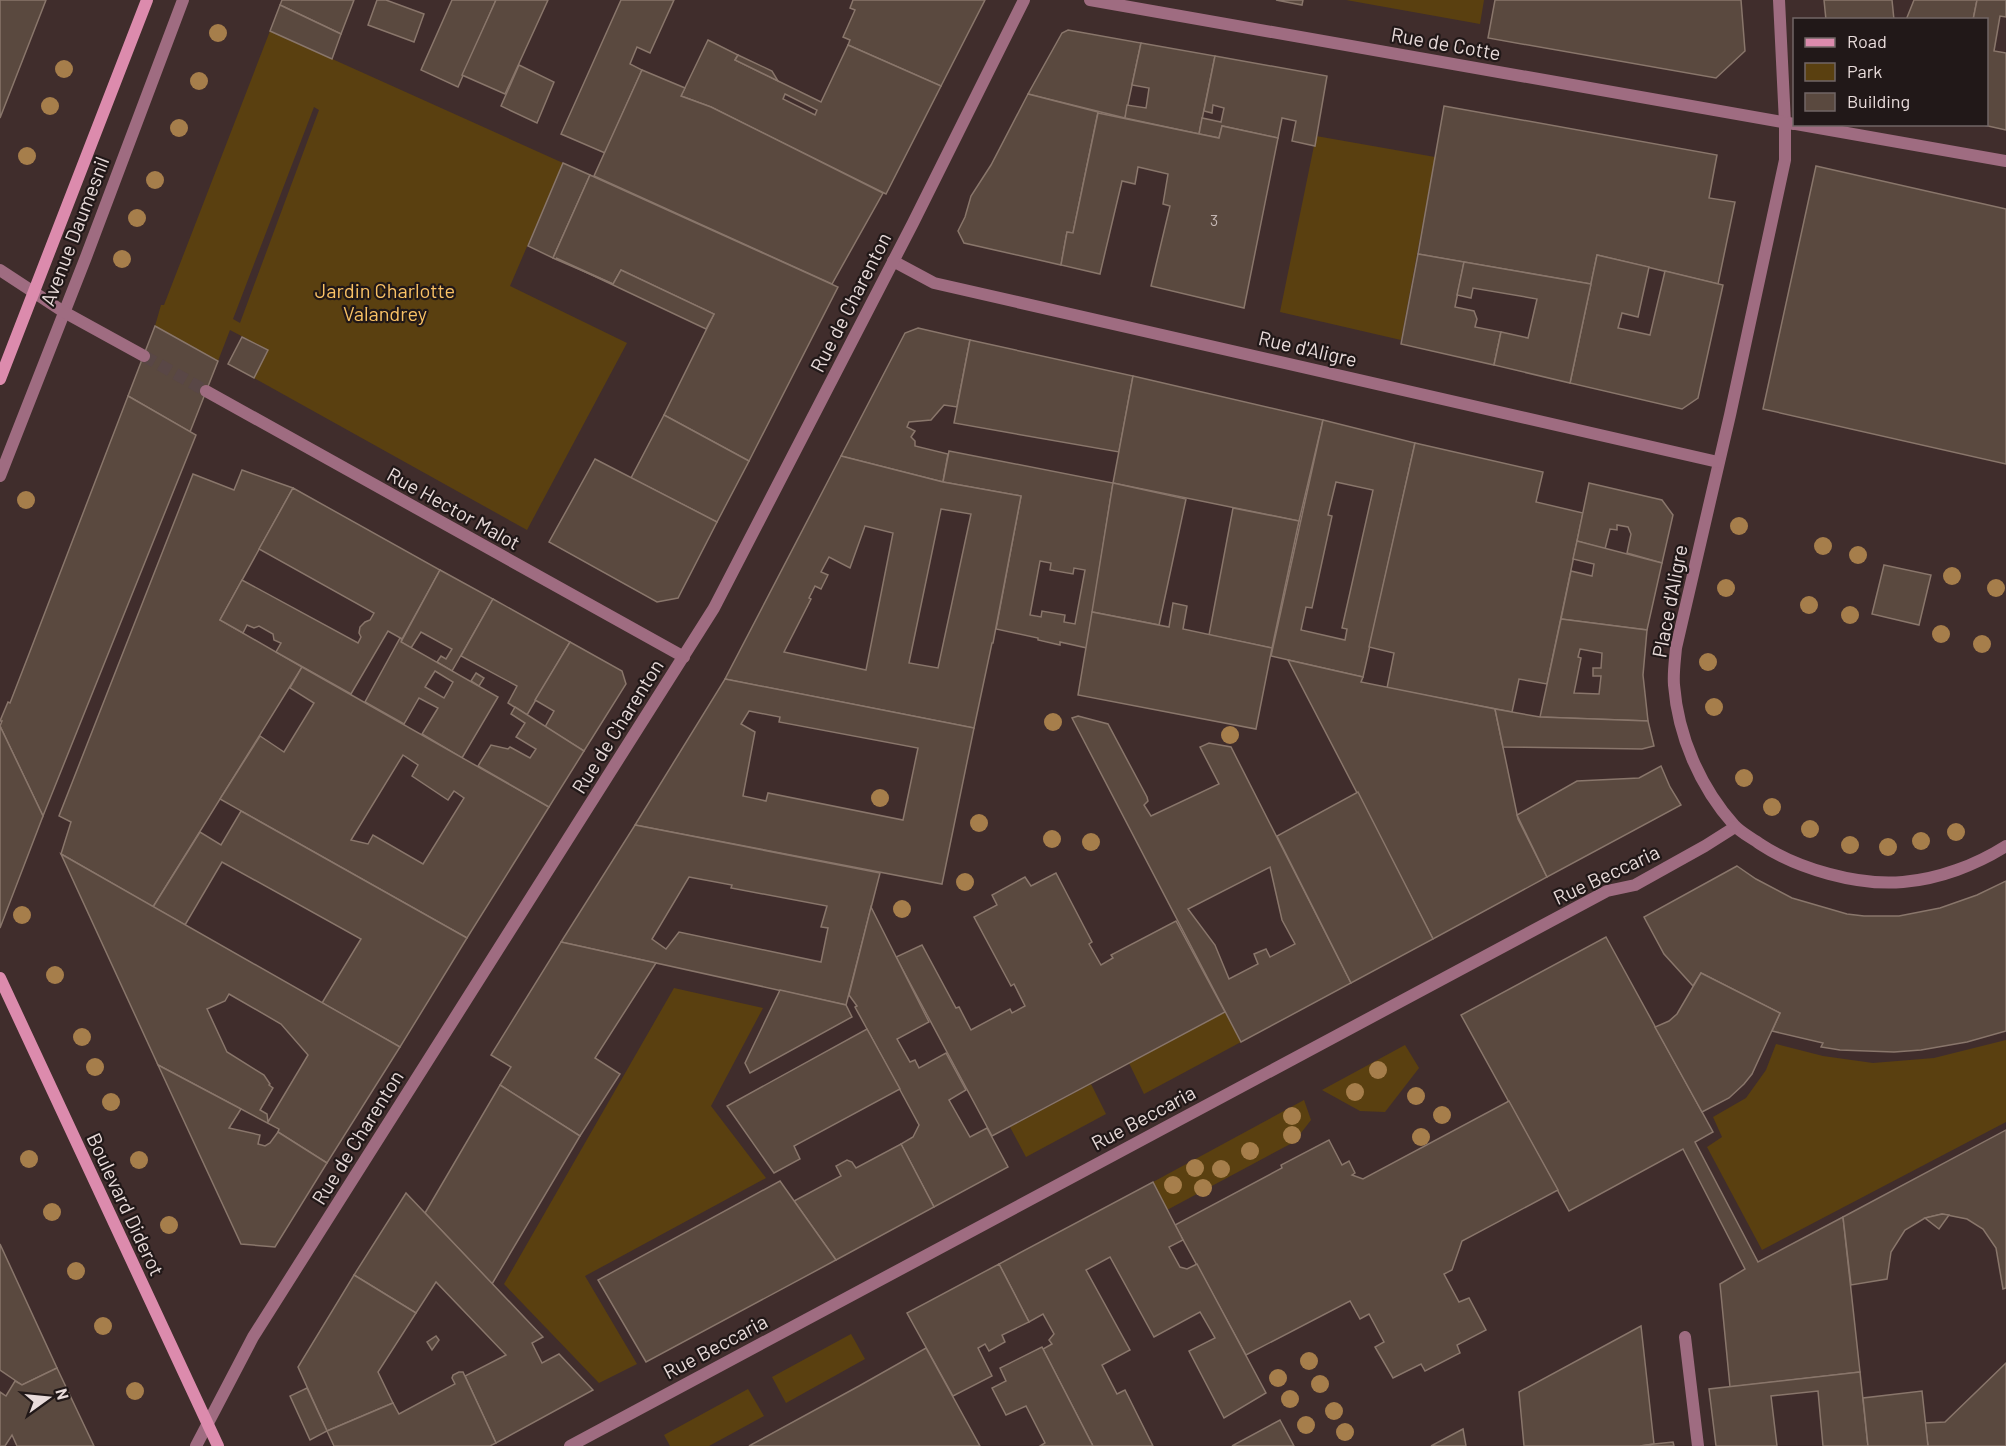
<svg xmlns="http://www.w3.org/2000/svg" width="2006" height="1446" viewBox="0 0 2006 1446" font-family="Barlow,sans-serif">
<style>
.green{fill:#5a4010;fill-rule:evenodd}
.building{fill:#5a493f;stroke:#89766b;stroke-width:1.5;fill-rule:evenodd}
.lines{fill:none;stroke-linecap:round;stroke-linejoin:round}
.minor-tunnel{stroke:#594746;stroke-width:12;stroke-dasharray:12 6;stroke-linecap:butt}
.service{stroke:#9f6c81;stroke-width:12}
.pedestrian{stroke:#9f6c81;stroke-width:12}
.minor{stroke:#9f6c81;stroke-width:12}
.secondary{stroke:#dc8bad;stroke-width:12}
.tree{fill:#a67e4b}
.labels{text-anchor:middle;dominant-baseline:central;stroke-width:4.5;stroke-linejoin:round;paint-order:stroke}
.number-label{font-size:16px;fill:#c4b6b3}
.street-label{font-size:20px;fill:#e8dbda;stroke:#211818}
.park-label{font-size:20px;fill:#f9c165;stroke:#211818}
</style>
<rect width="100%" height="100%" fill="#402d2c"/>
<!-- green -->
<g class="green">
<polygon points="1346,0 1484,0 1480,24"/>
<path d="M270 31 563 163 510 286 627 343 527 530 254 378 268 350 230 330 218 361 155 326 161 305H164ZM314 107 319 110 240 323 233 319Z"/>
<polygon points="1316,136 1435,157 1401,340 1280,312"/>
<polygon points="674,988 763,1008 711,1106 766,1178 585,1276 637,1364 599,1383 504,1284"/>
<polygon points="1225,1012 1241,1042 1144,1094 1129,1063"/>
<polygon points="2006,1040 2006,1122 1762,1250 1707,1147 1722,1137 1713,1117 1746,1098 1766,1070 1776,1044 1823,1056 1873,1063 1934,1058"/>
<polygon points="1405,1045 1419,1068 1385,1112 1360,1111 1322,1090"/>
<polygon points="1091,1084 1106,1114 1026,1157 1010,1127"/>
<polygon points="1304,1100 1311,1120 1294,1142 1167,1210 1153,1182"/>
<polygon points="851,1334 865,1359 786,1403 772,1377"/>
<polygon points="748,1389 764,1416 709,1446 670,1446 664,1435"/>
</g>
<!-- building -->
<g class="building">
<polygon points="0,0 46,0 0,118"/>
<polygon points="282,0 354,0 341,34 280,5"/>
<polygon points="377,0 386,0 424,14 414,42 368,25"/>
<polygon points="452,0 496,0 458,87 421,70"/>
<polygon points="496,0 548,0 505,94 462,75"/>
<polygon points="621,0 674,0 650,53 637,47 630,64 642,70 605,153 561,134"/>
<polygon points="853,0 985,0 941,86 848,45 850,40 843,37 855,10 850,8"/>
<polygon points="1276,0 1303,0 1302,5"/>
<polygon points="1495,0 1741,0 1745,51 1716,78 1488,38"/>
<polygon points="1824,0 1892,0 1894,20 1826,20"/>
<polygon points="1914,0 1977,0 1973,20 1906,20"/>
<polygon points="1977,0 2006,0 2006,17 2000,16 1994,51 2006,53 2006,130 1979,124 1986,124 1986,20 1973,20"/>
<polygon points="280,5 341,34 332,59 270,31"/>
<polygon points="1068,30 1141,43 1125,118 1028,94 1062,33"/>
<path d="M708 40 738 55 735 60 821 102 848 45 941 86 886 194 711 107 681 96ZM785 94 817 110 815 115 783 99Z"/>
<polygon points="1141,43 1215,56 1199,134 1125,118 1127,105 1146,108 1149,88 1132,85"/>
<polygon points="738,55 772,71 778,81 735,60"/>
<polygon points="1215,56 1327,76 1315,146 1292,141 1296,121 1282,118 1278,138 1222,126 1219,138 1199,134 1202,118 1221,122 1224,108 1213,105 1212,113 1204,111"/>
<polygon points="519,65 554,82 537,123 501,106"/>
<polygon points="642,70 685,88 681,96 711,107 883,193 832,284 594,176"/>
<polygon points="1028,94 1098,112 1073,233 1067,232 1061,265 964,243 958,231 965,217 971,196 991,165"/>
<polygon points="1444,106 1717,155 1709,198 1735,202 1718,284 1597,255 1591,284 1418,254"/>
<polygon points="1098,113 1219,138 1222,126 1278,138 1244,308 1151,286 1170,206 1163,204 1168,174 1138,167 1135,184 1122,181 1100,274 1061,265 1067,232 1073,233"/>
<polygon points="563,163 590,175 553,258 528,246"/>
<polygon points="1816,166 2006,209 2006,464 1763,409"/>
<polygon points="590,175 838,287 749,461 664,415 714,314 621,270 613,284 553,258"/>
<polygon points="1418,254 1464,262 1455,307 1474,311 1477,319 1475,327 1501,332 1494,365 1401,344"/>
<polygon points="1597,255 1649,267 1638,317 1622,313 1618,328 1650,335 1665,271 1723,285 1698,398 1682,409 1570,383"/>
<polygon points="556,258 613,284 621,270 714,314 706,329"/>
<polygon points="1464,262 1591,284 1570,383 1494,365 1501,332 1528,338 1537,299 1473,288 1471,298 1457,295"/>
<polygon points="155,326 218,361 190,432 128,396"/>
<polygon points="918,328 970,340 957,407 944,405 931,420 909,422 907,427 915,431 911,437 915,441 915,446 948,454 943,482 841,456 905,333"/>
<polygon points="242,337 268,350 254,378 228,364"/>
<polygon points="970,340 1133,376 1119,452 954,423"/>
<polygon points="1133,376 1323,420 1299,521 1113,483"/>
<polygon points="128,396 196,435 43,816 0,726 2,721 0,721 8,702 10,703 29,654"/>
<polygon points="664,415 749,461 717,522 631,478"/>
<path d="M1323 420 1415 443 1363 677 1271 656ZM1336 482 1373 490 1342 628 1347 629 1345 640 1301 630 1306 607 1312 608 1332 516 1328 515Z"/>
<polygon points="1415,443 1543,472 1536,502 1583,513 1547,684 1519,679 1512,712 1387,688 1394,653 1369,647"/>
<path d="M949 451 1113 483 1087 648 1060 642V645L1038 640V638L996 629 1021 496 943 482ZM1040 561 1051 563 1050 570 1073 574 1074 568 1085 570 1075 624 1064 622 1065 615 1042 611 1041 617 1030 615Z"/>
<path d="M841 456 943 482 1021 496 993 643H992L974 728 725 679ZM941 509 971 514 938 668 909 663ZM865 526 893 533 866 670 784 652 811 599 809 598 815 586 821 589 828 575 821 572 829 557 850 568Z"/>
<polygon points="595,459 717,522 678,598 657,602 549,542"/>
<polygon points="242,470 293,488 220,620 302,667 153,907 61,854 71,822 59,816 193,474 234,490"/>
<polygon points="1113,483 1186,499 1159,625 1092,612"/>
<polygon points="1589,483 1662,500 1673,515 1662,563 1627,553 1631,534 1628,527 1617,525 1617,530 1610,529 1605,549 1577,541"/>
<polygon points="293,488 440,570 402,639 388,631 351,694 276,652 281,643 274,640 273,634 259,626 254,628 247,625 243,633 220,620 242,580 358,643 361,637 359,633 360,627 365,622 370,620 374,613 259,549"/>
<polygon points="1233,508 1299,521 1272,648 1209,635"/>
<polygon points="1577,541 1662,563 1647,630 1561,619 1571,571 1592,576 1594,564 1573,559"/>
<polygon points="1884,565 1931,575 1919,625 1872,614"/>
<polygon points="440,570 493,599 452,671 437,662 441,656 446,659 452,649 421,632 411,648 401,642"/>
<polygon points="493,599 570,642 527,715 508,703 517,686 461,656"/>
<polygon points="1173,603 1187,606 1183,629 1272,648 1256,729 1078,695 1092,612 1169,627"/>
<path d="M1561 619 1647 630 1643 675 1648 721 1540 717ZM1580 649 1602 653 1601 668H1593V676H1601L1599 694 1574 693 1581 658 1578 657Z"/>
<path d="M400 638 402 639 401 642 498 697 462 758 422 734 438 708 419 698 404 724 365 702ZM435 671 453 682 444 698 425 687Z"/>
<polygon points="570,642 622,671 626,684 584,751 545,727 554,711 535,700"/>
<polygon points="1288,660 1363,677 1361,682 1495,709 1518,819 1547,877 1433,939"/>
<path d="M302 667 549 807 467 938 220 799 260 736 284 752 314 703 290 688ZM403 755 418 765 412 776 448 800 454 791 464 798 423 864 373 835 368 844 351 840Z"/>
<polygon points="476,673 484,678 479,686 471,681"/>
<path d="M725 679 974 728 942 884 635 825ZM749 711 780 717 779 722 918 748 903 820 768 793 766 801 743 796 755 732 741 724Z"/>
<polygon points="515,707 584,751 549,807 478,766 491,745 508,749 510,747 530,758 536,749 516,737 525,723 511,714"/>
<polygon points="1495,709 1540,717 1648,721 1654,746 1642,749 1503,747"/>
<path d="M1078 716 1108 724 1147 797 1148 801 1144 805 1151 816 1219 784 1200 747 1209 743 1231 747 1351 983 1241 1042 1072 718ZM1270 867 1282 920 1295 944 1270 957 1266 949 1254 954 1258 964 1229 979 1215 945 1188 909Z"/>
<polygon points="0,726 43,816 0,928"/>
<polygon points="1661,766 1670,787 1681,805 1547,877 1517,815 1577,781 1639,778"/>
<polygon points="1358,792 1433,939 1351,983 1277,836"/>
<polygon points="241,811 467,938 400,1047 322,1003 361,939 222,862 185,925 153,907 200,832 221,845"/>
<path d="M635 825 880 873 846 1005 561 942ZM689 877 732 885 731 888 827 906 821 927 828 928 821 962 679 932 666 949 652 939Z"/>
<path d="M61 854 400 1047 327 1163 278 1132 279 1129 158 1065ZM229 994 281 1024 308 1055 268 1122 267 1114 260 1110 273 1088 269 1085 270 1084 264 1075 227 1052 207 1009 225 1001Z"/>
<polygon points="1737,866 1756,879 1792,898 1847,914 1864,916 1899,916 1940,908 1977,895 2006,881 2006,1031 1967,1042 1921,1050 1894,1052 1840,1050 1821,1047 1823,1043 1772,1031 1780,1013 1701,973 1693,986 1664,954 1644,917"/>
<polygon points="1056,873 1092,942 1089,944 1101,965 1113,958 1111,955 1176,921 1225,1012 992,1136 896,957 922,945 956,1008 959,1007 971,1030 1010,1009 1012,1013 1025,1006 1014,984 1011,986 974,917 997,905 992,895 1025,877 1031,886"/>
<polygon points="871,907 929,1022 897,1039 910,1062 915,1060 919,1068 946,1053 966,1090 949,1100 970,1137 987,1128 1008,1167 934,1207 901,1144 913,1137 919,1125 867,1029 855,1007 857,1006 849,995"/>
<polygon points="1606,937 1713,1132 1695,1142 1758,1262 1843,1217 1860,1372 1730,1387 1720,1284 1745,1269 1683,1149 1569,1211 1461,1015"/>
<polygon points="561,942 656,963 595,1058 620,1074 580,1136 500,1085 511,1067 491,1055"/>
<polygon points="1701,973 1780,1013 1752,1074 1744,1084 1729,1098 1702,1112 1655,1027 1669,1021 1677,1014"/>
<polygon points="780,990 846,1005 852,1017 750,1073 745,1063"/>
<polygon points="867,1029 900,1089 794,1146 800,1159 774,1173 727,1106"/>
<polygon points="158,1065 241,1109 229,1128 260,1135 258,1144 265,1146 270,1143 278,1132 327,1163 275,1247 241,1244"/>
<polygon points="500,1085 580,1136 492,1284 425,1213"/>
<polygon points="1509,1101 1558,1190 1462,1241 1452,1270 1444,1274 1459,1302 1469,1298 1486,1330 1457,1345 1460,1353 1425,1371 1421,1364 1393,1378 1375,1347 1384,1342 1369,1314 1360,1319 1350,1301 1246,1355 1175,1225 1282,1168 1281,1165 1329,1140 1342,1165 1349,1161 1355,1173 1352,1175 1363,1179"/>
<polygon points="2006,1130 2006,1288 2003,1289 1996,1248 1983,1229 1967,1219 1942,1214 1925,1218 1905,1230 1891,1252 1887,1279 1851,1285 1843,1217"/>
<polygon points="901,1144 934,1207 836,1260 794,1201 841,1176 836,1166 847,1160 852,1162 856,1168"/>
<polygon points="780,1181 836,1260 646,1362 598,1280"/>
<polygon points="1153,1182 1183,1240 1169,1247 1180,1267 1187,1269 1197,1264 1266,1393 1224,1418 1189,1351 1215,1338 1200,1312 1154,1337 1110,1257 1086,1270 1130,1350 1102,1365 1117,1394 1125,1390 1153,1446 1093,1446 1043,1349 1052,1344 1049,1340 1054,1334 1043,1314 1029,1322 999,1264"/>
<polygon points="406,1193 543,1337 532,1343 542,1363 559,1354 593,1390 496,1443 465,1376 506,1355 436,1282 416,1313 354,1275"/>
<polygon points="1942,1214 1949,1215 1939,1229 1925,1218"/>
<polygon points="0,1244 57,1368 22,1385 0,1370"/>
<polygon points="999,1264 1029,1322 1002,1335 1005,1342 989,1351 985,1344 978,1348 992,1376 953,1396 907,1313"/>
<polygon points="354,1275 416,1313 378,1372 393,1403 327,1431 298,1367"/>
<polygon points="1641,1326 1654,1444 1640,1446 1524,1446 1519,1392"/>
<polygon points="436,1336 439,1340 432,1350 427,1342"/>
<polygon points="1042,1347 1043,1349 1093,1446 1040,1446 1045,1443 1026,1406 1006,1415 992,1388 1006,1381 1000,1368"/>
<polygon points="926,1348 980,1446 749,1446 859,1386"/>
<polygon points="2006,1363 2006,1446 1928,1446 1925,1423 1945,1422"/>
<polygon points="57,1368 94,1446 17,1446 12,1435 5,1446 0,1446 0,1392 6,1396 15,1381 22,1385"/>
<polygon points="459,1372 463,1372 496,1443 490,1446 334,1446 327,1431 393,1403 399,1414 455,1384 452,1378 453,1375"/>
<polygon points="1860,1372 1868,1446 1823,1446 1818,1391 1771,1396 1777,1446 1716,1446 1709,1389"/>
<polygon points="307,1388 327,1431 310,1440 290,1396"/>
<polygon points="1922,1391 1928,1446 1868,1446 1863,1398"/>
<polygon points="1280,1420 1294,1446 1232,1446"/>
<polygon points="1463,1429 1466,1446 1431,1446"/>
<polygon points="1673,1442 1674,1446 1640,1446 1654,1444"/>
</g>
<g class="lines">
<!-- minor-tunnel -->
<polyline class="minor-tunnel" points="144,356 206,391"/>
<!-- service -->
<polyline class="service" points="0,476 86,257 183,0"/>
<!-- pedestrian -->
<polyline class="pedestrian" points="1779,0 1785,123"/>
<!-- minor -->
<g class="minor">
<polyline points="1090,0 1794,124"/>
<path d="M1785 123V160L1730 415 1676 648C1675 660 1673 673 1674 685 1678 736 1700 787 1734 825 1741 833 1752 838 1760 844 1798 869 1858 886 1903 882 1939 879 1976 865 2006 846"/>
<polyline points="1796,124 2006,161"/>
<polyline points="893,261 934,283 1718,462"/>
<polyline points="0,270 64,312 144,356"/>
<polyline points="206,391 684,657"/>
<polyline points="1685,1337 1698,1446"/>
<polyline points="196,1446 253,1337 714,608 913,223 1024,0"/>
<polyline points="570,1446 1607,891 1635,885 1705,846 1735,827"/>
</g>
<!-- secondary -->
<g class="secondary">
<polyline points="0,379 147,0"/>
<polyline points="0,978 218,1446"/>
</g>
</g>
<!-- trees -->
<g class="tree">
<circle cx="218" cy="33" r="9"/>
<circle cx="64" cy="69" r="9"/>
<circle cx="199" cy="81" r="9"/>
<circle cx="50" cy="106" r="9"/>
<circle cx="179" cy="128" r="9"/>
<circle cx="27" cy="156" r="9"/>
<circle cx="155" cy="180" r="9"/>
<circle cx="137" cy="218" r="9"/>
<circle cx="122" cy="259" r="9"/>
<circle cx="26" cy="500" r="9"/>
<circle cx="1739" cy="526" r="9"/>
<circle cx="1823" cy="546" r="9"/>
<circle cx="1858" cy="555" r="9"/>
<circle cx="1952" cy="576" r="9"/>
<circle cx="1726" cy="588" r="9"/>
<circle cx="1996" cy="588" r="9"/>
<circle cx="1809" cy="605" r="9"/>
<circle cx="1850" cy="615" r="9"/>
<circle cx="1941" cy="634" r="9"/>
<circle cx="1982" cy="644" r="9"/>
<circle cx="1708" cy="662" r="9"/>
<circle cx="1714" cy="707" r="9"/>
<circle cx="1053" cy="722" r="9"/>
<circle cx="1230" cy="735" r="9"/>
<circle cx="1744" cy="778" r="9"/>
<circle cx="880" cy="798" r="9"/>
<circle cx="1772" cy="807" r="9"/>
<circle cx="979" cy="823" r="9"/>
<circle cx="1810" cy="829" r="9"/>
<circle cx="1956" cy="832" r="9"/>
<circle cx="1052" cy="839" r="9"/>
<circle cx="1921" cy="841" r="9"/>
<circle cx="1091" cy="842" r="9"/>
<circle cx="1850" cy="845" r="9"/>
<circle cx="1888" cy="847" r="9"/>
<circle cx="965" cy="882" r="9"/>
<circle cx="902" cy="909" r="9"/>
<circle cx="22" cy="915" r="9"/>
<circle cx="55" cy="975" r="9"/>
<circle cx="82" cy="1037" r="9"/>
<circle cx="95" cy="1067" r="9"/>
<circle cx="1378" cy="1070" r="9"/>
<circle cx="1355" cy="1092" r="9"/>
<circle cx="1416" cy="1096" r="9"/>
<circle cx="111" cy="1102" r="9"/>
<circle cx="1442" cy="1115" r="9"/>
<circle cx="1292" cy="1116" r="9"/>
<circle cx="1292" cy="1135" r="9"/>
<circle cx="1421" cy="1137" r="9"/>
<circle cx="1250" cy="1151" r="9"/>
<circle cx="29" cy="1159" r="9"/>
<circle cx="139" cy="1160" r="9"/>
<circle cx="1195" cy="1168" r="9"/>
<circle cx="1221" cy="1169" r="9"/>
<circle cx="1173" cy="1185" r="9"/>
<circle cx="1203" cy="1188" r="9"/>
<circle cx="52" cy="1212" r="9"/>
<circle cx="169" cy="1225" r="9"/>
<circle cx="76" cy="1271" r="9"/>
<circle cx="103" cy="1326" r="9"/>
<circle cx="1309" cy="1361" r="9"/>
<circle cx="1278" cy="1378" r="9"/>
<circle cx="1320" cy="1384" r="9"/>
<circle cx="135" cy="1391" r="9"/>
<circle cx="1290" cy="1399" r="9"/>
<circle cx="1334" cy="1411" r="9"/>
<circle cx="1306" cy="1425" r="9"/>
<circle cx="1345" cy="1432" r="9"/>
</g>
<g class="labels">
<!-- number labels -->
<g class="number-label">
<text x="1214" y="219">3</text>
</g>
<!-- street labels -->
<g class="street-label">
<text transform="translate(1446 43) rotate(10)">Rue de Cotte</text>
<text transform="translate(74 231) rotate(-69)">Avenue Daumesnil</text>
<text transform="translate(850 302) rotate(-63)">Rue de Charenton</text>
<text transform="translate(1308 348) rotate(13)">Rue d'Aligre</text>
<text transform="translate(454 508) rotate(29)">Rue Hector Malot</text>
<text transform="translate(1669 601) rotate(-79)">Place d'Aligre</text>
<text transform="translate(617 726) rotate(-58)">Rue de Charenton</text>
<text transform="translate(1606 874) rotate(-25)">Rue Beccaria</text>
<text transform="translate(1143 1117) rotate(-28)">Rue Beccaria</text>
<text transform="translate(357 1137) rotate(-58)">Rue de Charenton</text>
<text transform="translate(126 1204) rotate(65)">Boulevard Diderot</text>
<text transform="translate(715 1346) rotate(-28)">Rue Beccaria</text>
</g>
<!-- park labels -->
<g class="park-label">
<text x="385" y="290">Jardin Charlotte<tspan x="385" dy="23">Valandrey</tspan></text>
</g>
</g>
<!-- legend -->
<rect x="1793" y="18" width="195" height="108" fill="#211818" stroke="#716666" stroke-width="1.5"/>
<rect x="1805" y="38" width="30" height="9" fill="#dc8bad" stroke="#716666" stroke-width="1.5"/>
<text x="1847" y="48" font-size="18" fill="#e8dbda">Road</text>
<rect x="1805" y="63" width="30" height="18" fill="#5a4010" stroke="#716666" stroke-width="1.5"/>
<text x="1847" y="78" font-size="18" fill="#e8dbda">Park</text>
<rect x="1805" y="93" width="30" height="18" fill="#5a493f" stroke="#716666" stroke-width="1.5"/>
<text x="1847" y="108" font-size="18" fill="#e8dbda">Building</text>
<!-- north arrow -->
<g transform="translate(48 1398) rotate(75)" stroke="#211818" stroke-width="4.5" paint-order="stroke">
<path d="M0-4.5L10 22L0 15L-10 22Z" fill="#e8dbda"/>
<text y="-9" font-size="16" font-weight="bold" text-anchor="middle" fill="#e8dbda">N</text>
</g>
</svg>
